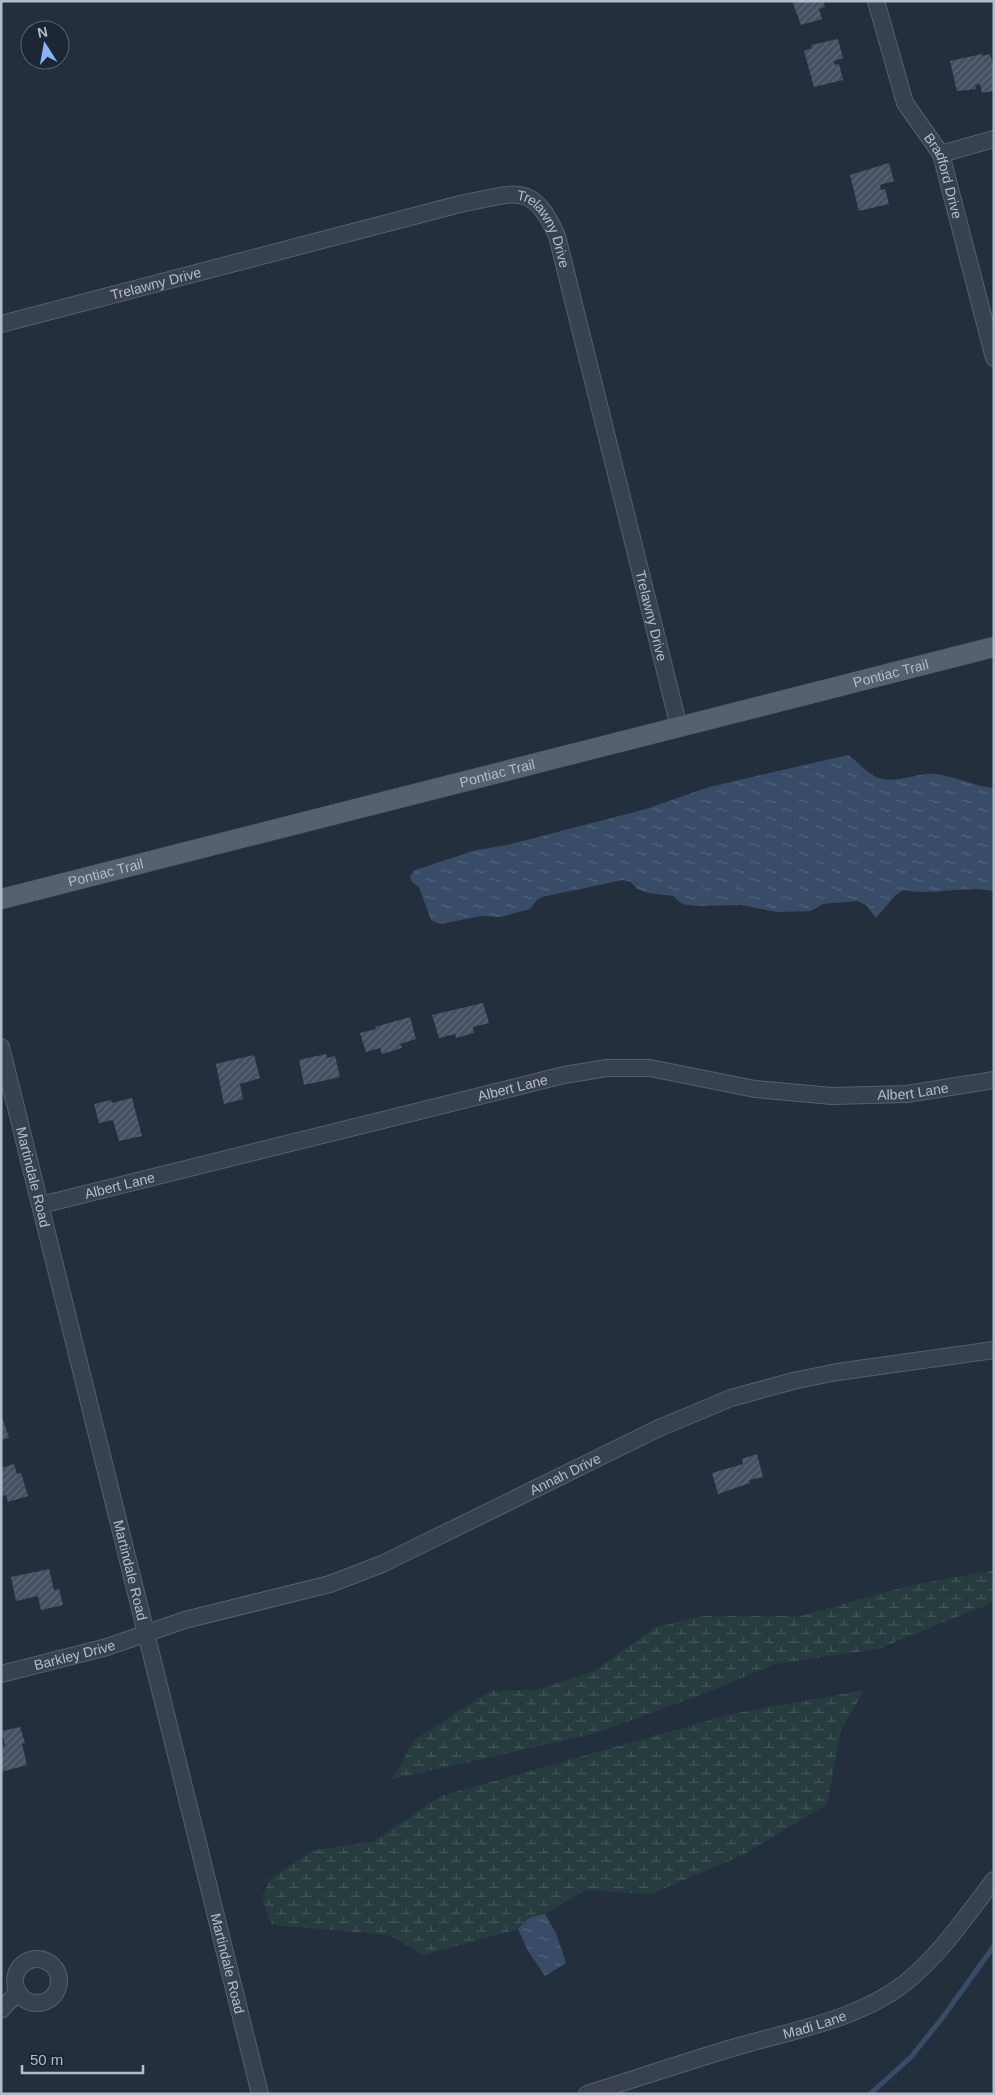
<svg xmlns="http://www.w3.org/2000/svg" width="995" height="2095" viewBox="0 0 995 2095" font-family="Arial,sans-serif">
<style>
.wetland{fill:url(#wetland-marsh)}
.water{fill:url(#water-ripples)}
.lines{fill:none;stroke-linecap:round;stroke-linejoin:round}
.stream{stroke:#394c67;stroke-width:5}
.building{fill:url(#building-hatch)}
.minor-casing{stroke:#565f6c;stroke-width:18}
.major-casing{stroke:#414a57;stroke-width:21}
.minor{stroke:#38414e;stroke-width:16}
.major{stroke:#56606e;stroke-width:20}
.labels{text-anchor:middle;dominant-baseline:central;stroke-width:4;stroke-linejoin:round;paint-order:stroke}
.street-label{font-size:14px;fill:#b4bcc9;stroke:#1d2633}
</style>
<defs>
<pattern id="wetland-marsh" width="20" height="14" patternUnits="userSpaceOnUse" patternTransform="scale(1.25)"><rect width="20" height="14" fill="#263c3f"/><path d="M1 5h8M5 5V1M11 12h8M15 12V8" fill="none" stroke="#435659"/></pattern>
<pattern id="water-ripples" width="26" height="14" patternUnits="userSpaceOnUse" patternTransform="scale(1.25)"><rect width="26" height="14" fill="#394c67"/><path d="M2 4q2-2 4 0t4 0M15 11q2-2 4 0t4 0" fill="none" stroke="#53647b"/></pattern>
<pattern id="building-hatch" width="6" height="6" patternUnits="userSpaceOnUse" patternTransform="scale(1.25)"><rect width="6" height="6" fill="#455162"/><path d="M-1 1l2-2M0 6l6-6M5 7l2-2" fill="none" stroke="#5d6877"/></pattern>
</defs>
<rect width="100%" height="100%" fill="#242f3e"/>
<!-- wetland -->
<g class="wetland">
<polygon points="994,1570 994,1602 878,1649 775,1664 706,1693 593,1734 393,1779 414,1740 490,1691 537,1690 594,1671 656,1627 704,1616 800,1616 908,1586"/>
<polygon points="864,1690 841,1730 827,1804 743,1855 651,1894 585,1890 545,1914 529,1918 518,1929 423,1955 390,1935 272,1925 262,1898 270,1879 313,1850 372,1842 441,1796 732,1714"/>
</g>
<!-- water -->
<g class="water">
<path d="M848 755C857 761 866 772 876 777 894 785 918 772 937 774 957 777 974 786 994 788V891C963 885 932 896 903 890L895 896 876 918 866 905 857 901 823 904 811 911 777 912 741 905 696 906 682 904 673 896 648 893 637 889 631 882 623 880 542 897 536 901 530 909 501 917 482 916 440 924 431 920 419 887 412 882 410 876 415 870 473 851 511 844 646 809 709 787Z"/>
<polygon points="545,1914 556,1933 566,1963 545,1976 528,1951 518,1929 529,1918"/>
</g>
<g class="lines">
<!-- stream -->
<polyline class="stream" points="870,2094 911,2057 943,2017 994,1946"/>
</g>
<!-- building -->
<g class="building">
<polygon points="792,1 823,1 825,7 819,9 822,19 801,25"/>
<polygon points="838,39 843,58 834,61 835,65 839,64 843,80 814,87 804,51 812,48 811,45"/>
<polygon points="982,54 982,56 990,54 994,68 994,91 982,93 980,84 975,85 976,89 957,91 950,61"/>
<polygon points="889,163 894,181 880,185 881,190 885,189 889,204 859,211 850,175"/>
<polygon points="483,1003 489,1023 473,1027 474,1033 456,1038 455,1034 439,1038 432,1015"/>
<polygon points="410,1017 416,1039 400,1044 402,1048 382,1054 380,1048 366,1052 360,1033 376,1029 375,1027"/>
<polygon points="326,1054 327,1058 335,1056 340,1077 304,1085 299,1060"/>
<polygon points="254,1055 260,1078 240,1084 243,1099 224,1104 216,1064"/>
<polygon points="132,1098 142,1136 119,1141 113,1120 99,1123 94,1104 111,1100 112,1103"/>
<polygon points="1,1413 9,1438 1,1440"/>
<polygon points="757,1454 763,1477 749,1480 750,1483 718,1494 712,1473 743,1464 742,1459"/>
<polygon points="14,1464 17,1474 21,1473 28,1496 8,1502 6,1495 1,1496 1,1468"/>
<polygon points="49,1569 54,1590 59,1589 63,1605 41,1610 38,1596 16,1601 11,1577"/>
<polygon points="20,1727 25,1743 22,1744 27,1765 1,1772 1,1747 5,1746 2,1731"/>
</g>
<g class="lines">
<!-- minor casing -->
<g class="minor-casing">
<g id="minor">
<path id="s1" d="M876 1 905 103 941 154 994 358"/>
<polyline points="941,154 994,139"/>
<path id="s2" d="M1 324 464 203C515 194 532 180 557 236L679 727"/>
<path id="s3" d="M1 1047 260 2094"/>
<path id="s4" d="M41 1205 564 1075 607 1068H650L755 1089 832 1096 907 1094 994 1080"/>
<path id="s5" d="M1 1674 107 1647 185 1620 330 1584 382 1564 659 1428 731 1398 793 1381 837 1372 994 1350"/>
<circle cx="37" cy="1981" r="22"/>
<polyline points="1,2010 18,1992"/>
<path id="s6" d="M587 2094C638 2078 688 2061 739 2046 795 2030 859 2019 905 1983 940 1955 967 1915 994 1880"/>
</g>
</g>
<!-- major casing -->
<g class="major-casing">
<g id="major">
<path id="s7" d="M1 899 994 647"/>
</g>
</g>
<!-- minor -->
<use href="#minor" class="minor"/>
<!-- major -->
<use href="#major" class="major"/>
</g>
<g class="labels">
<!-- street labels -->
<g class="street-label">
<text stroke="none"><textPath href="#s1" startOffset="190">Bradford Drive</textPath></text>
<text stroke="none"><textPath href="#s2" startOffset="579">Trelawny Drive</textPath></text>
<text stroke="none"><textPath href="#s2" startOffset="160">Trelawny Drive</textPath></text>
<text stroke="none"><textPath href="#s2" startOffset="984">Trelawny Drive</textPath></text>
<text stroke="none"><textPath href="#s7" startOffset="918">Pontiac Trail</textPath></text>
<text stroke="none"><textPath href="#s7" startOffset="512">Pontiac Trail</textPath></text>
<text stroke="none"><textPath href="#s7" startOffset="108">Pontiac Trail</textPath></text>
<text stroke="none"><textPath href="#s4" startOffset="486">Albert Lane</textPath></text>
<text stroke="none"><textPath href="#s4" startOffset="891">Albert Lane</textPath></text>
<text stroke="none"><textPath href="#s3" startOffset="134">Martindale Road</textPath></text>
<text stroke="none"><textPath href="#s4" startOffset="81">Albert Lane</textPath></text>
<text stroke="none"><textPath href="#s5" startOffset="601">Annah Drive</textPath></text>
<text stroke="none"><textPath href="#s3" startOffset="539">Martindale Road</textPath></text>
<text stroke="none"><textPath href="#s5" startOffset="76">Barkley Drive</textPath></text>
<text stroke="none"><textPath href="#s3" startOffset="944">Martindale Road</textPath></text>
<text stroke="none"><textPath href="#s6" startOffset="238">Madi Lane</textPath></text>
</g>
</g>
<!-- border -->
<rect width="995" height="2095" fill="none" stroke="#b4bcc9" stroke-width="5"/>
<!-- north arrow -->
<g transform="translate(45 45) rotate(349)"><circle r="24" fill="#1d2633" stroke="#59626f"/>
<path d="M0-4L9 19L0 12L-9 19Z" fill="#8ab4f8"/>
<text y="-8" font-size="14" font-weight="bold" text-anchor="middle" fill="#b4bcc9">N</text>
</g>
<!-- scale -->
<path d="M22 2065v8h121v-8" fill="none" stroke="#b4bcc9" stroke-width="2.5"/>
<text x="30" y="2065" font-size="15" fill="#b4bcc9" stroke="#1d2633" stroke-width="4" paint-order="stroke">50 m</text>
</svg>
